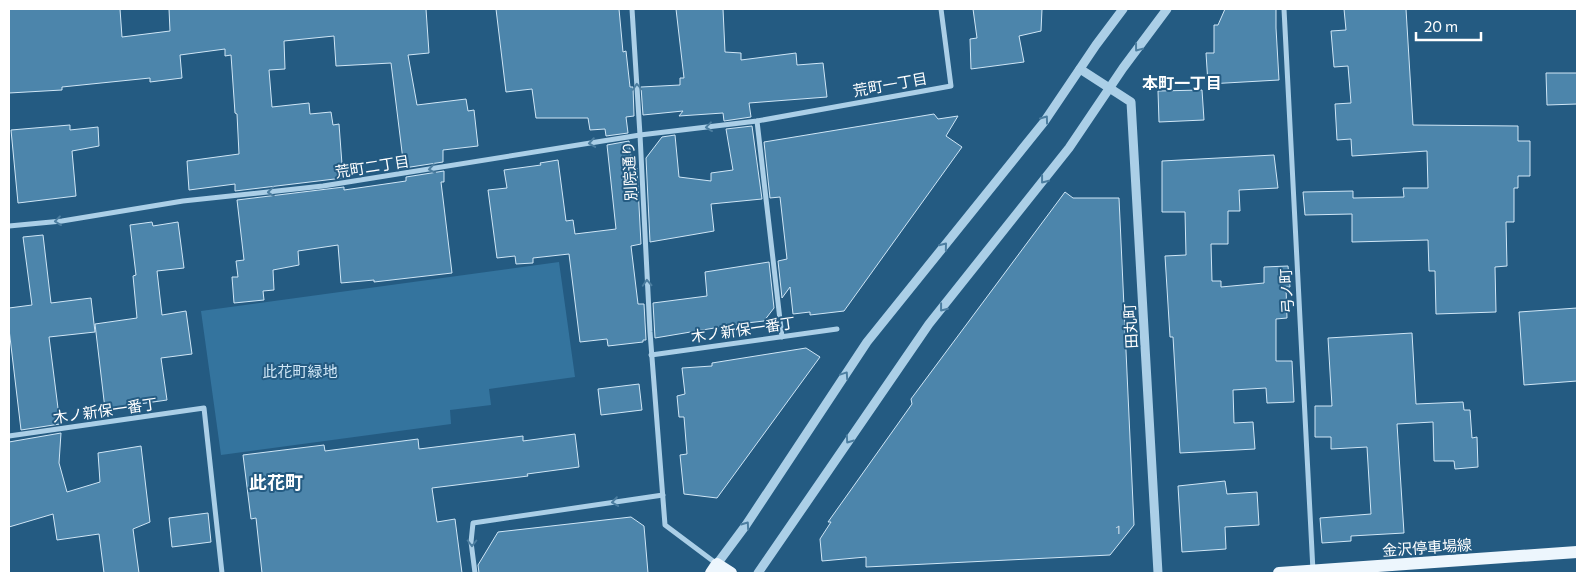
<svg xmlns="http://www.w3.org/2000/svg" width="1586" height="582" viewBox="0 0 1586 582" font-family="Commissioner,'Noto Sans JP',sans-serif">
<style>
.green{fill:#34749e}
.building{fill:#4c85ab;stroke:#cfe6f6}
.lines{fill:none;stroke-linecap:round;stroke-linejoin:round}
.minor{stroke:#abcfe7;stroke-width:5}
.tertiary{stroke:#abcfe7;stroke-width:9}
.primary{stroke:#edf6fd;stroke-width:12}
.oneway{stroke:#4c7ea0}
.labels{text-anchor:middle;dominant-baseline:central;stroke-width:4;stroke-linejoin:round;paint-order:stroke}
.number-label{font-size:12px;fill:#d2e0ea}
.street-label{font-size:15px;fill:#fff;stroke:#245b82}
.park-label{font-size:15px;fill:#cfe6f6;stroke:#245b82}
.neighbourhood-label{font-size:16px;font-weight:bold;fill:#fff;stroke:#245b82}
.quarter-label{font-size:18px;font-weight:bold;fill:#fff;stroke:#245b82}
</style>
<rect width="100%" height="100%" fill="#245b82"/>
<!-- green -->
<polygon class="green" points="559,262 575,377 489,389 491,405 450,410 451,424 221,455 201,311"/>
<!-- building -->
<g class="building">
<polygon points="9,9 120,9 122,37 170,31 169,9 426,9 429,53 408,55 417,105 466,99 468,111 474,110 478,146 443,150 443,162 404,168 391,63 336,66 334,36 284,41 285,69 269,70 272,107 309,103 310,114 331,112 333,125 339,124 343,178 235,191 235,184 189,190 187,161 239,154 237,114 235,113 231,55 225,56 225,49 180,55 182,78 150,82 150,78 62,87 62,90 9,93"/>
<polygon points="496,9 619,9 623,52 626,51 630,87 633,87 634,116 626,117 628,133 606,136 605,129 590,130 588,118 536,118 532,89 506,92"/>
<polygon points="676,9 723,9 725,52 741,53 741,60 796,53 797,65 823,63 827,97 749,103 751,117 724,121 723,113 679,116 683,111 643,115 641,87 680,85 680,78 684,78"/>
<polygon points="973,9 1042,9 1041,31 1019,36 1024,62 971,69 970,39 977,38"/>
<polygon points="1225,9 1276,9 1276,28 1279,80 1208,84 1206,53 1214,53 1214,25 1218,25"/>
<polygon points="1344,9 1406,9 1413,125 1518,126 1518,141 1530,141 1530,176 1518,176 1518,188 1514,188 1514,222 1506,222 1507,266 1495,267 1496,312 1436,314 1435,271 1429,271 1428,240 1352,242 1352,214 1305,215 1303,192 1353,191 1353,198 1404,197 1403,188 1428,188 1427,151 1352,156 1351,139 1337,140 1335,104 1351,103 1348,66 1334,67 1331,31 1346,30"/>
<polygon points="1546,73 1577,73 1577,104 1547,105"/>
<polygon points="1202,90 1204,120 1159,122 1158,91"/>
<polygon points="934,114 938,119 958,116 946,136 962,147 844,311 810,315 810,312 793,314 790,287 782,298 778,261 787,259 780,197 770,198 764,142"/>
<polygon points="70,125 70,130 98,127 99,146 72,151 76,196 18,203 11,130"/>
<polygon points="752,126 762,199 711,204 714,231 650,242 646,158 662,137 675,135 679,177 711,181 711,173 733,170 726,129"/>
<polygon points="629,141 633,173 637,168 641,244 631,246 638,304 644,304 646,340 643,340 643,342 608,346 607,339 580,342 569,254 533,258 533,263 516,264 515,256 497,258 488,190 507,188 504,170 541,165 540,163 558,160 566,221 573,220 575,234 616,229 607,145"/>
<polygon points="1274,155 1278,188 1239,190 1240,211 1228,211 1228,244 1211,244 1212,281 1221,281 1221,287 1264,283 1264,267 1288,266 1290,287 1286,287 1287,318 1276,319 1276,361 1292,361 1294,402 1267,403 1266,388 1233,390 1234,423 1253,422 1255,449 1180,453 1173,337 1170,337 1165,256 1186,255 1185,212 1162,212 1162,161"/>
<polygon points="444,171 444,182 441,182 452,273 374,282 374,280 341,283 338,245 298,251 299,265 273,270 274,290 263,291 264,300 234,303 232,277 238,277 236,261 244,260 237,200 344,187 344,190 406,181 406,177"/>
<polygon points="1065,192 1073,198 1119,198 1134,525 1110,555 866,567 866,557 822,561 820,539 831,522 828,522 912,404 911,399"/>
<polygon points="152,222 153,226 178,222 184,268 157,271 162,315 186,311 192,354 161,358 167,400 105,409 95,324 137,318 133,276 136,275 130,225"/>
<polygon points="43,235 51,303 91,298 95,332 49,337 60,424 21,430 9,329 9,308 32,305 23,237"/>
<polygon points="769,262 774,308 764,321 738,324 655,338 653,303 707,296 705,272"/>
<polygon points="1577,308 1577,381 1524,385 1519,312"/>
<polygon points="1412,333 1416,404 1463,402 1464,410 1470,410 1472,438 1477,437 1478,467 1455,469 1454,461 1434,461 1433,422 1397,424 1404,533 1351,536 1351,541 1322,543 1320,518 1371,514 1367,447 1331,449 1331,437 1315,437 1315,406 1332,406 1328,338"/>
<polygon points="806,348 820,357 717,498 684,494 680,455 687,454 684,417 679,417 677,396 685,394 682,368 712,366 712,363"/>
<polygon points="639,384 642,410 601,415 598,389"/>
<polygon points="61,433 59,463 67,492 100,482 98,453 141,446 150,522 133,529 139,573 104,573 99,534 57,540 53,514 9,527 9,442"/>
<polygon points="575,434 579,467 527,474 528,476 432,488 437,522 455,519 462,573 262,573 256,518 251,519 243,455 324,445 325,451 418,439 419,449 523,436 523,441"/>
<polygon points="1225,481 1227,494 1257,492 1259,525 1225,527 1226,549 1182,552 1178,486"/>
<polygon points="208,513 211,542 172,547 169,518"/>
<polygon points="631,517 644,526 648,573 479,573 478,565 498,532"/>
</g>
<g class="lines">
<!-- minor -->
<g class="minor">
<polyline points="632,9 640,135 650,332 665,525 717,564"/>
<polyline points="1284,9 1313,571"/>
<polyline points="757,121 782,337"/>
<polyline points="9,226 62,221 183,201 323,186 640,135 757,121 951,86 941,9"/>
<polyline points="651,355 837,329"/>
<polyline points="9,436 204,408 222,573"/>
<polyline points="475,573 471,542 473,523 663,495"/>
</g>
<!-- tertiary -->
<g class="tertiary">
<polyline points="1080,69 1131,102 1158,573"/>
<polyline points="717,564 746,525 867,342 1044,122 1096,45 1123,9"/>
<polyline points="758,573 929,324 1069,148 1123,68 1167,9"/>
</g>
<!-- primary -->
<g class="primary">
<polyline points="711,573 717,564 731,573"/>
<polyline points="1279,573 1577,552"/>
</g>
</g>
<!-- one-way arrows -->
<defs><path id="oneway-chevron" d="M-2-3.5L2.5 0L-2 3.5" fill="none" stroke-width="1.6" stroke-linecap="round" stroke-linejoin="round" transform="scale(1.25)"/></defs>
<g class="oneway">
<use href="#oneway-chevron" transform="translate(1138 48) rotate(127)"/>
<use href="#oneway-chevron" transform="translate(637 87) rotate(-94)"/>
<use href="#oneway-chevron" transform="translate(1045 119) rotate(-54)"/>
<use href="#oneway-chevron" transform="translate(709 127) rotate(173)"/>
<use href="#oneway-chevron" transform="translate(592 143) rotate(171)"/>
<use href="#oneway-chevron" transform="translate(432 169) rotate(171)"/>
<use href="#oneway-chevron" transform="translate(1044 180) rotate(128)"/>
<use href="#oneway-chevron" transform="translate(271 192) rotate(174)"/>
<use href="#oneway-chevron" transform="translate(58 221) rotate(173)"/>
<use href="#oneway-chevron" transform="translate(944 246) rotate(-51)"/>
<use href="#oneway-chevron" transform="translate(647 283) rotate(-93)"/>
<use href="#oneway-chevron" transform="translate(943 308) rotate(128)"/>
<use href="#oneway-chevron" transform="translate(845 375) rotate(-56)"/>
<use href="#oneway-chevron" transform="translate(849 440) rotate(125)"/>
<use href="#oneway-chevron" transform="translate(615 502) rotate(172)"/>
<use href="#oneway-chevron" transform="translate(746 525) rotate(-55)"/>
<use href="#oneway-chevron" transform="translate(472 543) rotate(90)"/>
</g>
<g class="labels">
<!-- number labels -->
<g class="number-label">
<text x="1118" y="529">1</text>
</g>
<!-- street labels -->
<g class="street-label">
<text transform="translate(890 84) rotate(-10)">荒町一丁目</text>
<text transform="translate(372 166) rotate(-9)">荒町二丁目</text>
<text transform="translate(629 171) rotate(-93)">別院通り</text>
<text transform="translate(1286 291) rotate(-93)">弓ノ町</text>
<text transform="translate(1130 326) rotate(-93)">田丸町</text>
<text transform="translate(743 329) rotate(-8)">木ノ新保一番丁</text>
<text transform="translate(105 410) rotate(-8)">木ノ新保一番丁</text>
<text transform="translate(1427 547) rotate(-4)">金沢停車場線</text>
</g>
<!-- park labels -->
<g class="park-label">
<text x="300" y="371">此花町緑地</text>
</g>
<!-- neighbourhood labels -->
<g class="neighbourhood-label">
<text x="1182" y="82">本町一丁目</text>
</g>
<!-- quarter labels -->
<g class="quarter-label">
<text x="276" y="482">此花町</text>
</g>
</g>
<!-- border -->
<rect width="1586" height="582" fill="none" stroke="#ffffff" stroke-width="20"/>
<!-- scale -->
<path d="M1416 32v8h65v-8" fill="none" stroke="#ffffff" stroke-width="2.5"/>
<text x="1424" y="32" font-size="15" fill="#ffffff" stroke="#245b82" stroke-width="4" paint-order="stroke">20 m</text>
</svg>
